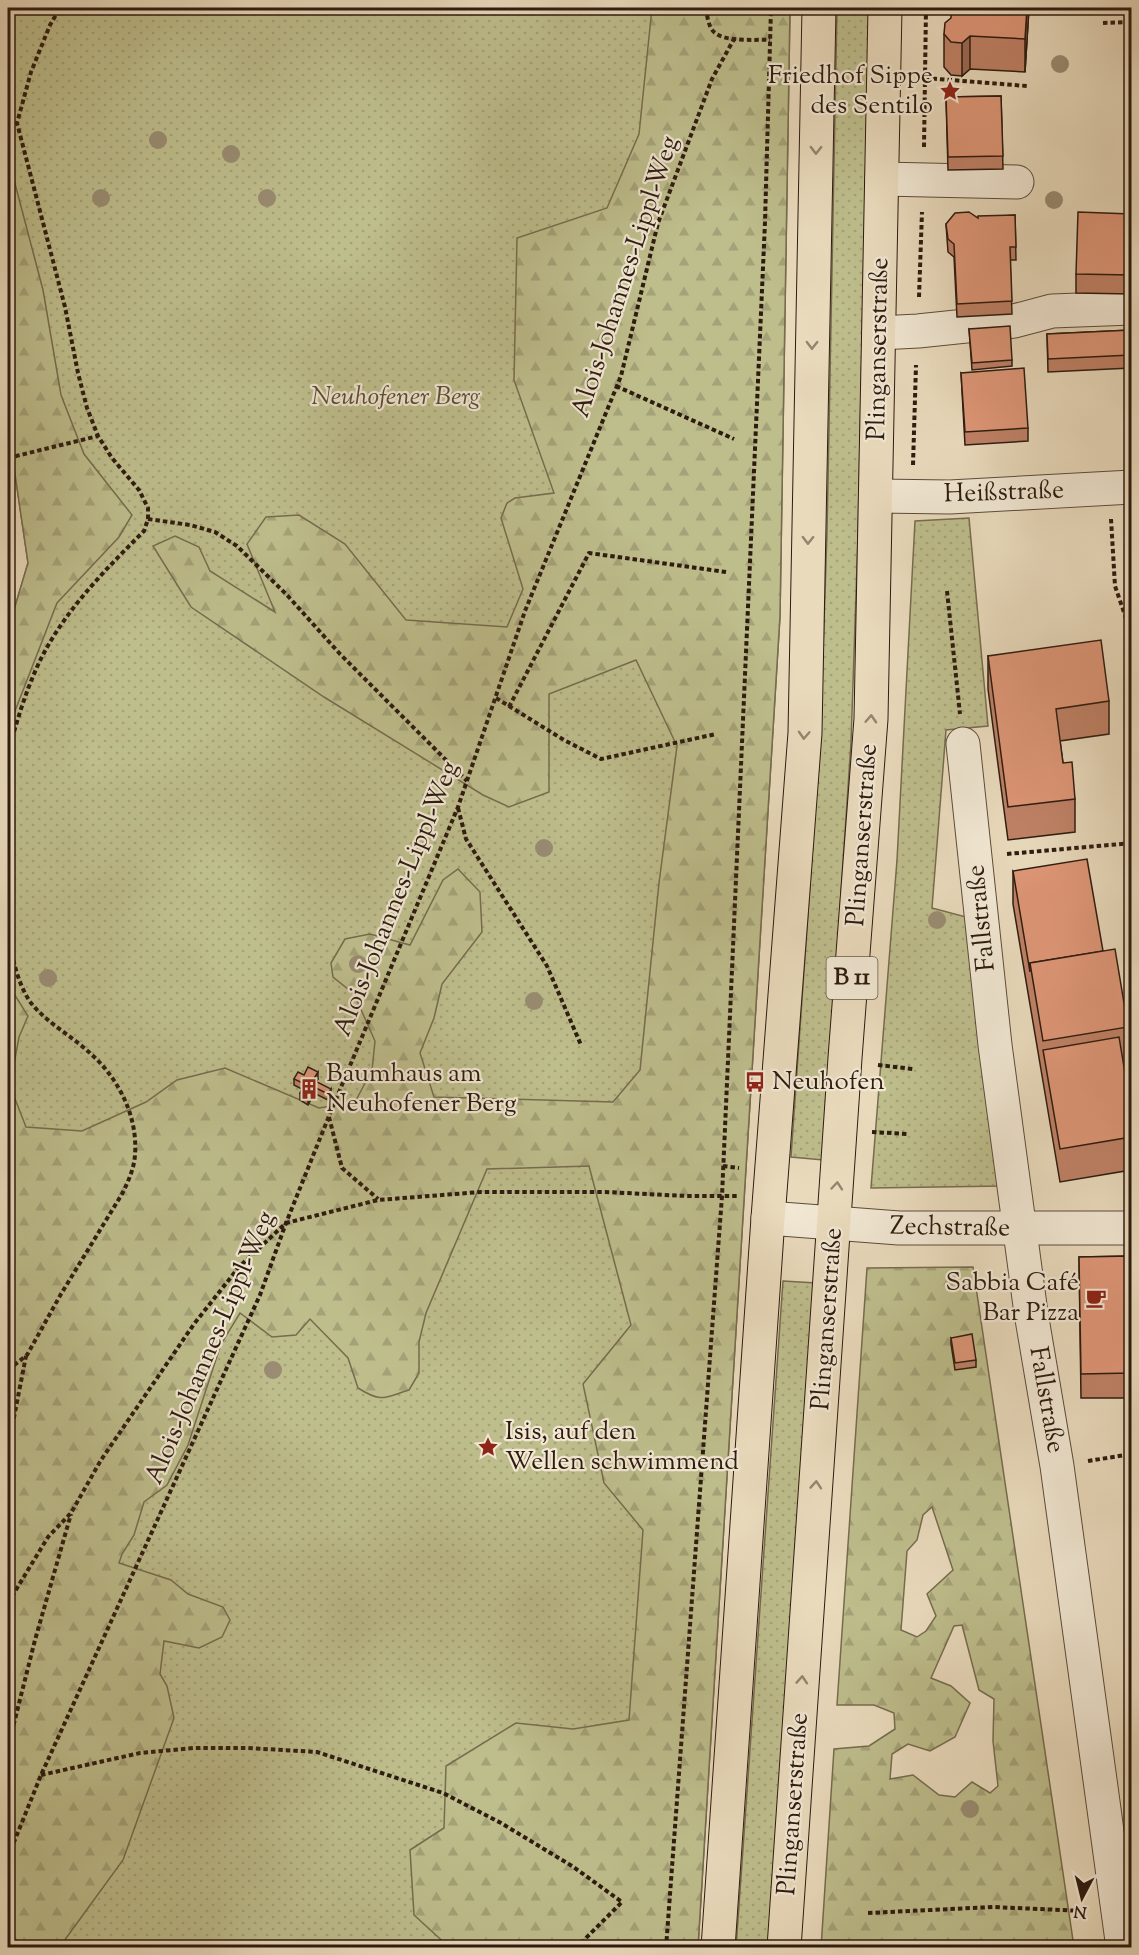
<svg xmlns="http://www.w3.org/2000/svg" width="1139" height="1955" viewBox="0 0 1139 1955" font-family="'Sorts Mill Goudy',serif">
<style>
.grass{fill:url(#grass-dots);stroke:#766c4e;stroke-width:1.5}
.forest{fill:url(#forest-firs);stroke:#766c4e;stroke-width:1.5;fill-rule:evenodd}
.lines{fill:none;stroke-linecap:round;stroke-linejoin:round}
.minor-casing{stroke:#5c4b3b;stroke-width:35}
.major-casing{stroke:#2d1b10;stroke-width:35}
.path{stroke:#2d1b10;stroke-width:4;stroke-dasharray:4.5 3;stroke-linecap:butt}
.minor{stroke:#f1e7d3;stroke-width:33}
.major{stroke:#e9dabc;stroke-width:33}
.tree{fill:#998c72}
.wall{fill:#bf8166;stroke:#2d1b10;stroke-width:1.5}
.shaded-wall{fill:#9b6953;stroke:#2d1b10;stroke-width:1.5}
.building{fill:#de9677;stroke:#2d1b10;stroke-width:1.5}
.oneway{stroke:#94846f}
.labels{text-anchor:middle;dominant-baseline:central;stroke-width:4.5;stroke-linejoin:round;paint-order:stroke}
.shield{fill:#f1e7d3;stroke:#68584a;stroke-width:1.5}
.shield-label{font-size:24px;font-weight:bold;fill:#2d1b10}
.poi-label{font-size:26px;fill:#2d1b10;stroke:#f1e7d3;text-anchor:start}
.street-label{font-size:26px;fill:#2d1b10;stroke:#f1e7d3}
.park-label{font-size:26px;font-style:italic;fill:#584c35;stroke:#f1e7d3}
</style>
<defs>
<pattern id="grass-dots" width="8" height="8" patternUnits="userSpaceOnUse" patternTransform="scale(1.5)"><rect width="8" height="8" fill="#bebd8c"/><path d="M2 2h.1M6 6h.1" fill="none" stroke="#a4a278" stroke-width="1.8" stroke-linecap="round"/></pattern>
<pattern id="forest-firs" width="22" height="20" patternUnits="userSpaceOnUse" patternTransform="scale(1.5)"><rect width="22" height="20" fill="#bebd8c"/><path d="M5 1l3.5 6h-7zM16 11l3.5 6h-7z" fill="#a4a278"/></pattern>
</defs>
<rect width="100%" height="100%" fill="#e9dabc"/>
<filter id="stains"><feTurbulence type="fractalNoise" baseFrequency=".00333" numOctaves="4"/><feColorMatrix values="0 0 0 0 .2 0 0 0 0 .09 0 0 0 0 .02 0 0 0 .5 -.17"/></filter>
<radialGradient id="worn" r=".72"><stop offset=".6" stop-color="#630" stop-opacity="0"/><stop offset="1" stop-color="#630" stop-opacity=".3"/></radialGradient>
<!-- grass -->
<g class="grass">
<polygon points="8,8 790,8 780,616 698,1947 8,1947 8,630 28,563 8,426"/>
<polygon points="837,8 869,8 858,535 851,743 823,1160 791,1157 820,742 827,533"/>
<polygon points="969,518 988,726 946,730 932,908 970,918 1003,1186 871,1188 897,860 915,521"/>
<polygon points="783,1281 816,1283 770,1947 736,1948"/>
</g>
<!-- forest -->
<g class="forest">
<path d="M652 8H790L780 616 698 1947H449L414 1915 410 1850 444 1828 446 1766 516 1723 573 1729 629 1720 643 1530 604 1483 583 1384 631 1325 589 1166 487 1169 426 1313 419 1342V1373L409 1390C383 1398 382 1403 358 1388L348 1358 310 1319 296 1335 272 1337 240 1313 221 1344 188 1445 167 1485 144 1502 134 1535 122 1554 119 1563 171 1580 188 1594 223 1607 230 1620 222 1637 199 1648 164 1641 160 1674 167 1686 174 1718 123 1860 64 1941 32 1947 13 1938 8 1924V972L11 989 28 1016 19 1037 10 1086 26 1127 82 1131 146 1102 177 1080 225 1068 319 1108 355 1102 372 1070 375 1041 354 994 333 977 331 963 345 939 370 934 410 945 443 880 458 869 480 892 482 932 442 984 434 1018 420 1053 434 1097 613 1102 640 1070 659 883 677 746 636 660 549 694V792L509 807 483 795 324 697 191 607 153 546 175 536 199 547 210 571 275 612 247 544 266 517 299 515 345 544 406 620 507 627 523 589 501 518 507 503 515 498 554 493 514 380 517 238 607 208 639 134Z"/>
<polygon points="8,141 13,176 43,290 61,395 84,454 132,515 119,537 57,603 8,729 8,630 28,563 8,426"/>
<path d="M973 1267 1074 1947 821 1948 834 1749 869 1746 895 1729 894 1713 874 1705H837L867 1268ZM932 1507 953 1570 927 1594 936 1616 926 1631 917 1637 901 1630 907 1551 917 1540 923 1515ZM962 1625 979 1690 994 1699 993 1741 998 1786 990 1793 972 1782 955 1797 939 1795 913 1775 890 1779 892 1754 908 1744 930 1751 955 1737 970 1703 951 1686 931 1678 954 1626Z"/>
</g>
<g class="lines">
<!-- minor casing -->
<g class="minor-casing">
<g id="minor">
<polyline points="882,179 1017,182"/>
<polyline points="879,333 918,331 1014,321 1052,311 1132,308"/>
<polyline points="877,496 950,497 1132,487"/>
<polyline points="963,744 995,1045 1031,1313 1057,1466 1123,1948"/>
<polyline points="768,1218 899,1228 1132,1228"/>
</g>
</g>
<!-- major casing -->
<g class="major-casing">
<g id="major">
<polyline points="718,1948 768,1218 805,733 819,8"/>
<polyline points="784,1948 845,1058 871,719 885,8"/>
</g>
</g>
<!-- path -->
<g class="path">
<path d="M706 8C707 15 708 25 713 31 723 43 756 39 770 40"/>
<polyline points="1103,23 1132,22"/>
<polyline points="925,78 1027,86"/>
<polyline points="8,123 17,123"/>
<polyline points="924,147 926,8"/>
<polyline points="919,297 922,212"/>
<polyline points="616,386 734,439"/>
<polyline points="8,458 98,436"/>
<polyline points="913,465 916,365"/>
<polyline points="148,519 190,525 215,532 237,546 287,595 340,654 467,781"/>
<polyline points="1111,519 1115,586 1132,636"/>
<polyline points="947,591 960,714"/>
<polyline points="496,698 564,740 601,759 716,734"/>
<polyline points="509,707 589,553 726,572"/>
<path d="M8 753C16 724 25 693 38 665 62 613 104 571 144 531L148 519V508L139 490 112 458 98 436 87 408 78 373 65 307 17 123 31 72 50 25 60 8"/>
<polyline points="458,808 466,839 547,966 581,1045"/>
<polyline points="1007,854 1132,843"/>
<path d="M8 938C13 959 18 985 31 1003 47 1023 72 1036 91 1054 119 1079 138 1117 135 1155 134 1169 128 1182 122 1194L61 1294 27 1355 8 1370"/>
<polyline points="878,1065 913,1069"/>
<polyline points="329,1117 342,1168 378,1199"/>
<polyline points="872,1132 907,1134"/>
<polyline points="723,1166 739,1168"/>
<polyline points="8,1448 26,1356"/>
<polyline points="1088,1461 1132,1454"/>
<polyline points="8,1603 48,1537 71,1513 101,1460 194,1324 239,1267 286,1223 378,1200 481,1192 605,1192 687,1196 738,1196"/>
<polyline points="8,1747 35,1640 71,1514"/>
<polyline points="41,1775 140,1753 194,1748 248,1748 317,1752 443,1793 501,1823 572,1866 622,1902 576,1948"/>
<polyline points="8,1857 41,1775 260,1295 286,1223 329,1116 458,807 525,611 621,376 658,223 712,79 734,39"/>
<polyline points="868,1913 993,1907 1084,1911"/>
<polyline points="666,1948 722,1196 765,222 771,8"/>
</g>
<!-- minor -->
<use href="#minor" class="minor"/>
<!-- major -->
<use href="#major" class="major"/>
</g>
<!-- trees -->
<g class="tree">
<circle cx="1060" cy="64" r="9"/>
<circle cx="158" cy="140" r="9"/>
<circle cx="231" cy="154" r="9"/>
<circle cx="101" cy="198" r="9"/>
<circle cx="267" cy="198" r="9"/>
<circle cx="1054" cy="200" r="9"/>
<circle cx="544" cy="848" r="9"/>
<circle cx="937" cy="920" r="9"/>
<circle cx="358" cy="964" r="9"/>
<circle cx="48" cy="978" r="9"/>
<circle cx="534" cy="1001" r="9"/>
<circle cx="273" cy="1370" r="9"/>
<circle cx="970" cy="1809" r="9"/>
</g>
<!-- wall -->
<g class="wall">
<polygon points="1029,8 1025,72 970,69 962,76 951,75 944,67 944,34"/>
<polygon points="1111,8 1131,8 1131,10 1112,10"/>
<polygon points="1001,96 1003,169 948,170 946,97"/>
<polygon points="1131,214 1131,294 1076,293 1076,274"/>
<polygon points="1015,215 1016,260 1010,260 1012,314 957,317 954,257 948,252 946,224 978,218"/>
<polygon points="969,329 1012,360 1012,366 972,370"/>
<polygon points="1131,330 1131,368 1048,372 1047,334"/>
<polygon points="961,373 1028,428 1028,441 965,445"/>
<polygon points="988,656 1109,701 1109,734 1060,741 1063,763 1075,799 1075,832 1008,840 988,689"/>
<polygon points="1013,871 1103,951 1128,1027 1128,1069 1125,1069 1131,1109 1131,1170 1060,1182 1013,904"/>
<polygon points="304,1075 318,1079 316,1082 331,1096 328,1100 314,1093 308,1105 300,1100 300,1093 302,1089 294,1085 294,1079"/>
<polygon points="1131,1256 1131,1398 1081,1398 1079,1257"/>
<polygon points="951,1338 976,1360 976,1367 955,1370 951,1344"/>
</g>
<!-- shaded-wall -->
<g class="shaded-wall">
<polygon points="1027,8 1029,8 1025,72 1025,39"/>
<polygon points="970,36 970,69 962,76 962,43"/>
<polygon points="318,1072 318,1079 313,1087 313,1080"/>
<polygon points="314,1087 314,1093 308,1105 308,1098"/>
<polygon points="331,1089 331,1096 328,1100 328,1094"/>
</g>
<!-- building -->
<g class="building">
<polygon points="951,8 1027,8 1025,39 970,36 962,43 951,42 944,34 945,23 951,18"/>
<polygon points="1001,96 1003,156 948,157 946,97"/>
<polygon points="969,212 978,218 978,216 1015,215 1016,247 1010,247 1012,301 957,304 954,244 948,239 946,224 955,213"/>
<polygon points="1078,212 1131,214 1131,275 1076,274"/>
<polygon points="1010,326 1012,360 972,363 969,329"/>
<polygon points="1131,330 1131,355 1048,359 1047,334"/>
<polygon points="1024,368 1028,428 965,432 961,373"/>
<polygon points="1101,640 1109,701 1056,709 1063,763 1072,762 1075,799 1008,807 988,656"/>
<polygon points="1087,859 1103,951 1030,963 1030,972 1013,871"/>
<polygon points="1115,949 1128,1027 1043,1041 1030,963"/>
<polygon points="1119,1037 1131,1109 1131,1137 1060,1149 1043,1050"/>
<polygon points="308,1067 318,1072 313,1080 331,1089 328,1094 314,1087 308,1098 300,1093 305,1084 294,1079 298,1072 304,1075"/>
<polygon points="1131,1256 1131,1373 1081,1374 1079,1257"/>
<polygon points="972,1334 976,1360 955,1363 951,1338"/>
</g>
<!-- one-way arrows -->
<defs><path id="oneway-chevron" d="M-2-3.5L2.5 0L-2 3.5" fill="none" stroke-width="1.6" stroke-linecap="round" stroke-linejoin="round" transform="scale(1.5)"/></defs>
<g class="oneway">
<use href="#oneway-chevron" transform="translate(816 150) rotate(91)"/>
<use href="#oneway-chevron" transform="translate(812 345) rotate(91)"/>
<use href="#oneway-chevron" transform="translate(808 540) rotate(91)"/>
<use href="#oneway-chevron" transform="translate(871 719) rotate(-87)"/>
<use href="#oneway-chevron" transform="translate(804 735) rotate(93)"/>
<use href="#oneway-chevron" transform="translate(837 1186) rotate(-85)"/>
<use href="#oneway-chevron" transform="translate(816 1485) rotate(-86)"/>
<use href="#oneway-chevron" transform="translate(802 1680) rotate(-86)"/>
</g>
<!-- icons -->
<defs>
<g id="sight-bare" transform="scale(1.62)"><path d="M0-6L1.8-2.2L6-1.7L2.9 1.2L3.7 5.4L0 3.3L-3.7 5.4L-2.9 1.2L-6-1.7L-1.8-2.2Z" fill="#8f2418" stroke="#f1e7d3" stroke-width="2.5" paint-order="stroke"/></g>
<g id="bus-bare" transform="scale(1.62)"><path d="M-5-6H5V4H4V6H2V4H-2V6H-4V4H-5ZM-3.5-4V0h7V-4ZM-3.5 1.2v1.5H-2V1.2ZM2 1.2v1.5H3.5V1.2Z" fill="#8f2418" stroke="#f1e7d3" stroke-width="2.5" paint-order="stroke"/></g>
<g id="building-bare" transform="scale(1.62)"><path d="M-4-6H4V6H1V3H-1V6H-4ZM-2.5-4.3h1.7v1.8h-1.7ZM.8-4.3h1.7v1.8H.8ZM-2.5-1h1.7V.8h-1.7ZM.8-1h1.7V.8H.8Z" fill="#8f2418" stroke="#f1e7d3" stroke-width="2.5" paint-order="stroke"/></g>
<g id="cafe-bare" transform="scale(1.62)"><path d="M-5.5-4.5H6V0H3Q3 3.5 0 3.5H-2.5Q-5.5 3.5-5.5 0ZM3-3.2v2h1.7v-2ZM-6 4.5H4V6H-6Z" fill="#8f2418" stroke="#f1e7d3" stroke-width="2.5" paint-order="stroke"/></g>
</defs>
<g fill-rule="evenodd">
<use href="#sight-bare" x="950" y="91"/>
<use href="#bus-bare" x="755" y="1082"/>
<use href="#building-bare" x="309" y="1089"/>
<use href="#cafe-bare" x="1096" y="1298"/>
<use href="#sight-bare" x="488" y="1447"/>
</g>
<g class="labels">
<!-- shield labels -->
<rect class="shield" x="826.5" y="957" width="51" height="42" rx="4.5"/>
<g class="shield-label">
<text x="852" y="978">B 11</text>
</g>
<!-- poi labels -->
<g class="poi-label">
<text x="933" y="76" text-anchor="end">Friedhof Sippe<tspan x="933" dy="30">des Sentilo</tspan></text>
<text x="326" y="1074">Baumhaus am<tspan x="326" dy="30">Neuhofener Berg</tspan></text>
<text x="772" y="1082">Neuhofen</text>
<text x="1079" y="1283" text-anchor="end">Sabbia Café<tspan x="1079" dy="30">Bar Pizza</tspan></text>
<text x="505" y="1432">Isis, auf den<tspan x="505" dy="30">Wellen schwimmend</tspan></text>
</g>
<!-- street labels -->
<g class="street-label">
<text transform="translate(626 277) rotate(-72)">Alois-Johannes-Lippl-Weg</text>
<text transform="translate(879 349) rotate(-89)">Plinganserstraße</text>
<text transform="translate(1004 493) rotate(-2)">Heißstraße</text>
<text transform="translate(863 835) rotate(-86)">Plinganserstraße</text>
<text transform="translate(397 899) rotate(-68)">Alois-Johannes-Lippl-Weg</text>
<text transform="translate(982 918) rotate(-96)">Fallstraße</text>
<text transform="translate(950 1228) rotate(1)">Zechstraße</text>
<text transform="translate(828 1319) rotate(-86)">Plinganserstraße</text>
<text transform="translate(211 1348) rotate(-67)">Alois-Johannes-Lippl-Weg</text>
<text transform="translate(1046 1400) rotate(80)">Fallstraße</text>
<text transform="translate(794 1804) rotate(-86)">Plinganserstraße</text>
</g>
<!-- park labels -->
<g class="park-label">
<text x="396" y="397">Neuhofener Berg</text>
</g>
</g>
<!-- margin -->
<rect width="1139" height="1955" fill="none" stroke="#e9dabc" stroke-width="30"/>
<rect x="9" y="9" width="1121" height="1937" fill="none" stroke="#2d1b10" stroke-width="3"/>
<rect x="15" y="15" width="1109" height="1925" fill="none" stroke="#2d1b10" stroke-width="1.5"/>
<!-- north arrow -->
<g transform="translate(1082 1898) rotate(187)" stroke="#f1e7d3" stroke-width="4.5" paint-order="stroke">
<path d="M0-4.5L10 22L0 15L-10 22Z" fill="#2d1b10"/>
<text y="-9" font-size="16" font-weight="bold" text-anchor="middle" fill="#2d1b10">N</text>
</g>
<rect width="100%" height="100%" filter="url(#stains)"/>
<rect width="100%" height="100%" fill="url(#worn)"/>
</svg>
